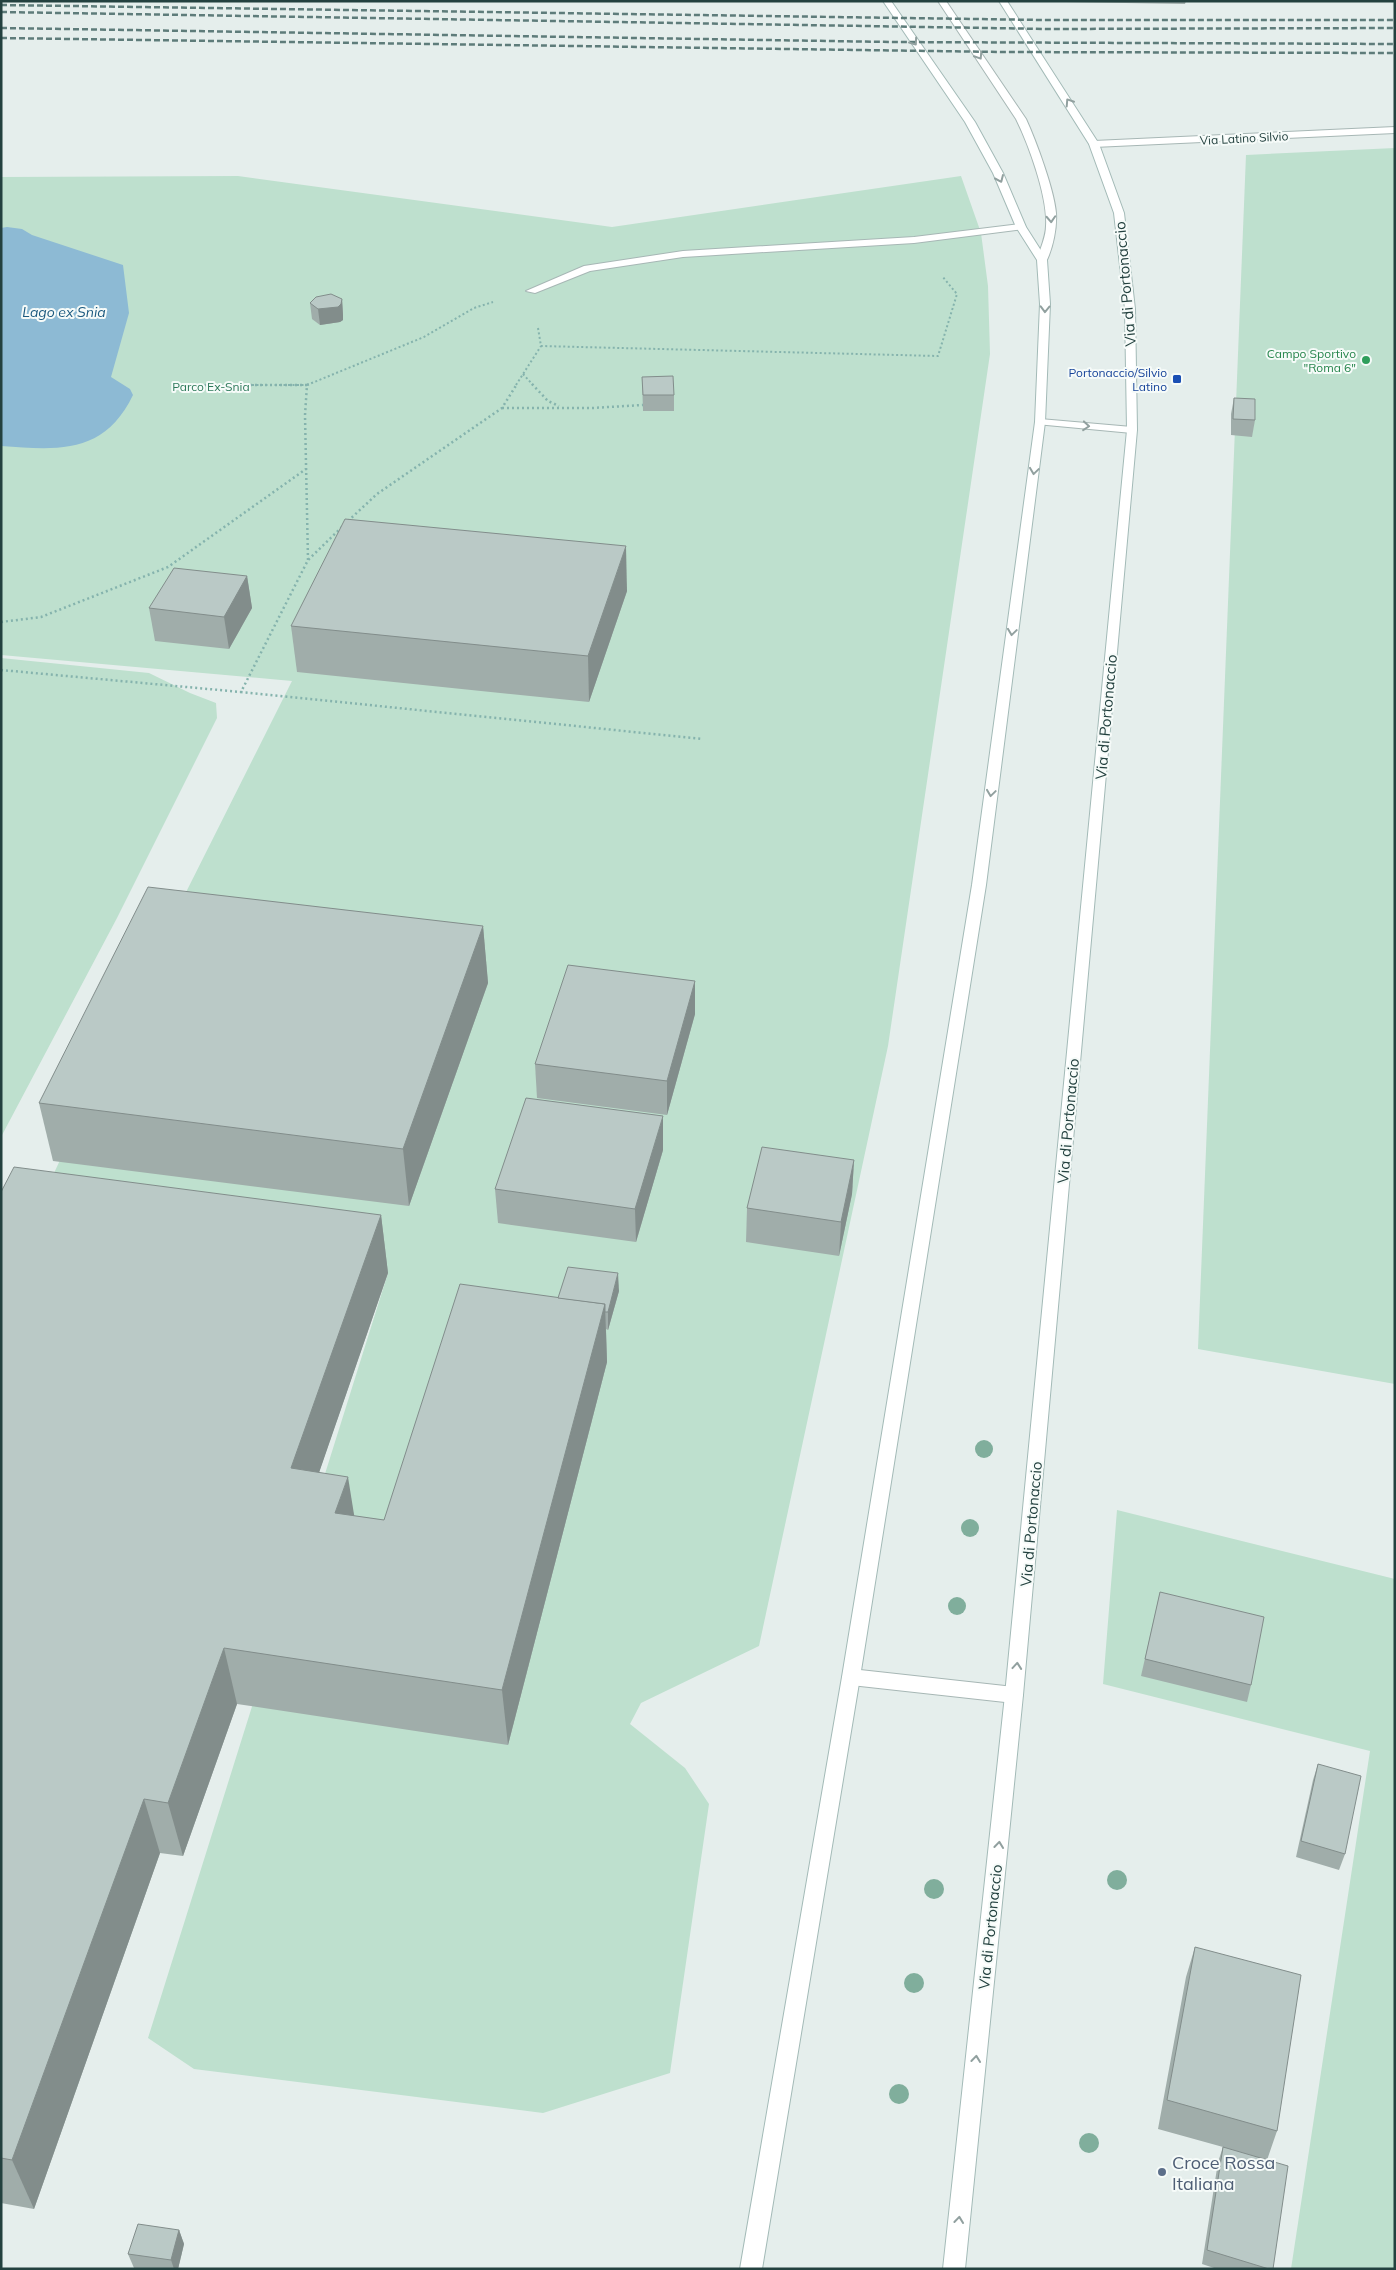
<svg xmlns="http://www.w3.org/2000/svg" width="1396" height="2270" viewBox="0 0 1396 2270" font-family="Mulish,sans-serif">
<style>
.green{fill:#bee0ce}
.water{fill:#8dbad4}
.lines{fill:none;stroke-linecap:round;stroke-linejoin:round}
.service-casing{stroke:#a7b7b5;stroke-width:2}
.minor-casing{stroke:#a7b7b5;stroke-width:2}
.tertiary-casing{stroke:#a7b7b5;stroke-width:2}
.secondary-casing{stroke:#a3bab7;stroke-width:2}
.path-far1{stroke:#85b3ad;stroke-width:2;stroke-dasharray:2 2.5;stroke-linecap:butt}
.path{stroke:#85b3ad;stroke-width:2.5;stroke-dasharray:2 3;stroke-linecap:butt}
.service{fill:#fff;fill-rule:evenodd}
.minor{fill:#fff;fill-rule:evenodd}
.tertiary{fill:#fff;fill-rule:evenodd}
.secondary{fill:#fff;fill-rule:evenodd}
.rail{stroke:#5e7c7a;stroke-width:2.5;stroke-dasharray:6 3;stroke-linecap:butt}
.tree{fill:#80ae9c}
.wall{fill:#a0adaa}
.shaded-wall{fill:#828d8b}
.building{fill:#bac9c6;stroke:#828d8b}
.oneway{stroke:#91a09f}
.leisure-dot{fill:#2e9e5b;stroke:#f6fbf9;stroke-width:2}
.transit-dot{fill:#1a4fb4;stroke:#f6fbf9;stroke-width:2}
.service-dot{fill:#5c6f8a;stroke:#f6fbf9;stroke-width:2}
.labels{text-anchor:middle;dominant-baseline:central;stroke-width:4;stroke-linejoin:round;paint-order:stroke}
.far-street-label{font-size:12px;fill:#23413f;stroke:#f6fbf9}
.far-leisure-label{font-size:12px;fill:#27864d;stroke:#f6fbf9;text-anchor:end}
.far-transit-label{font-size:12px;fill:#164399;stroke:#f6fbf9;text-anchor:end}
.far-park-label{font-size:12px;fill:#2d795a;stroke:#f6fbf9}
.far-water-label{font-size:14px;font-style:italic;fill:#1c5a7f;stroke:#f6fbf9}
.street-label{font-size:15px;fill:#23413f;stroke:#f6fbf9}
.near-service-label{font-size:18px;fill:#4e5e75;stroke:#f6fbf9;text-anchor:start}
</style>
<rect width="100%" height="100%" fill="#e5eeec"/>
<!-- green -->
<g class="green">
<polygon points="1395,148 1395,1384 1198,1349 1246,155"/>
<polygon points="238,176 612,227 961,176 981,233 988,286 990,354 888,1046 759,1646 641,1703 630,1724 685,1768 709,1804 670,2073 543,2113 194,2069 148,2038 388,1273 30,1225 160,944 292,681 1,655 1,177"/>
<polygon points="1,658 149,673 190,693 216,703 217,718 117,918 1,1137"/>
<polygon points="1117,1510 1395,1579 1395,2269 1291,2269 1370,1751 1103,1684"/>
</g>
<!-- water -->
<path class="water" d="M7 227 22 229 32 235 123 265 129 313 111 377 130 389 133 395C104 455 58 450 1 446V228Z"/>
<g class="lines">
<!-- service casing -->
<g class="service-casing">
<polygon id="service" points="1021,224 1026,227 1024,229 914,243 683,257 590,271 535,293 526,291 584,266 683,251 914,237"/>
</g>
<!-- minor casing -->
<g class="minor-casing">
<polygon id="minor" points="851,1669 1014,1687 1020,1689 1023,1695 1020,1701 1014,1703 851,1685 845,1682 842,1677 845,1672"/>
</g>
<!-- tertiary casing -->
<g class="tertiary-casing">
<g id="tertiary">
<path d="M938 1H946L1026 119C1036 141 1054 189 1056 213 1057 228 1053 248 1046 262L1037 260C1040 249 1046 237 1046 226 1048 198 1029 145 1016 119Z"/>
<polygon points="1395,127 1395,133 1094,147 1089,144 1094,141"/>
<polygon points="1040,419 1132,427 1137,430 1132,433 1036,424 1036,420"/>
</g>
</g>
<!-- secondary casing -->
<g class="secondary-casing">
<g id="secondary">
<polygon points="883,1 891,1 975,122 1003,173 1026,227 1047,260 1050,304 1045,422 986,885 860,1677 762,2269 740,2269 842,1677 972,885 1035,422 1040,304 1037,260 1016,227 993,173 965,122"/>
<polygon points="999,1 1007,1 1099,144 1124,213 1135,309 1137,430 1023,1695 965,2269 943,2269 1005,1695 1127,430 1125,309 1114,213 1089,144"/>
</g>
</g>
<!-- path-far1 -->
<g class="path-far1">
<polyline points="538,328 541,346 938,356 957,294 942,276"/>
<polyline points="523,374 533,385"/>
<polyline points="180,385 307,385"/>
<polyline points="307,385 424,337 474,308 493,302"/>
<polyline points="516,385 541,346"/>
</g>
<!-- path -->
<g class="path">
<polyline points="532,384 548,401 559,406"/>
<polyline points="180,385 307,385"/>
<polyline points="502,408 592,408 643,405"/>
<polyline points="348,521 377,494 502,408 517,384"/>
<polyline points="342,527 308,560 241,692 703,739"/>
<polyline points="308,560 305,415 307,385 309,384"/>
<polyline points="1,622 41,617 168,567 306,469"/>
<polyline points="1,670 241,692"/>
</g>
<!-- service -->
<use href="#service" class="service"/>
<!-- minor -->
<use href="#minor" class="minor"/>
<!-- tertiary -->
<use href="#tertiary" class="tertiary"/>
<!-- secondary -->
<use href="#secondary" class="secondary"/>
<!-- rail -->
<g class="rail">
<polyline points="1,5 1043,20 1395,20"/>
<polyline points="1,12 1049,29 1395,28"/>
<polyline points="1,28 892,42 1395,44"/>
<polyline points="1,38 1004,52 1395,53"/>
</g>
</g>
<!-- trees -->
<g class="tree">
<circle cx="984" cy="1449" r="9"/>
<circle cx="970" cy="1528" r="9"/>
<circle cx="957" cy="1606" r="9"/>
<circle cx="1117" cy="1880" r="10"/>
<circle cx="934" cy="1889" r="10"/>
<circle cx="914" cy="1983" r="10"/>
<circle cx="899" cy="2094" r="10"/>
<circle cx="1089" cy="2143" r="10"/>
</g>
<!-- wall -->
<g class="wall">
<polygon points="1065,1 1186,1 1185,4 1066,2"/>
<polygon points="342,299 343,315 343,320 340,322 320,325 312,319 310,303"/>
<polygon points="642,377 674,395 674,411 643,411"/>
<polygon points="1234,398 1255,420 1252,437 1231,435 1231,414"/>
<polygon points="247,576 252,608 229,649 155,641 149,608"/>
<polygon points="627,591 589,702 297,672 291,626"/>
<polygon points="483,926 488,983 409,1206 53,1161 39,1103"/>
<polygon points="695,981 695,1014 667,1115 537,1098 535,1064"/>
<polygon points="663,1150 636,1242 498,1223 495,1189"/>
<polygon points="854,1160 852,1194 839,1256 746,1242 747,1208"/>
<polygon points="1,1192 381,1215 388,1273 319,1472 354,1516 384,1520 558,1298 619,1291 608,1330 606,1329 607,1362 508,1745 237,1704 183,1856 160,1853 34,2209 1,2203"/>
<polygon points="1160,1592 1251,1685 1247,1702 1141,1676"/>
<polygon points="1318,1764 1345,1854 1339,1870 1296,1857 1313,1780"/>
<polygon points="1195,1947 1277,2131 1267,2160 1273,2269 1217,2269 1202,2264 1218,2162 1223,2147 1158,2129 1186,1977"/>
<polygon points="179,2230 184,2244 178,2269 134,2268 128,2254"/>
</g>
<!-- shaded-wall -->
<g class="shaded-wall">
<polygon points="342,299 343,315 343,320 340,322 320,325 318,309"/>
<polygon points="626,546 627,591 589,702 588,656"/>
<polygon points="247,576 252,608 229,649 224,617"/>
<polygon points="483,926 488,983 409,1206 403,1149"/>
<polygon points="695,981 695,1014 667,1115 667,1081"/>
<polygon points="663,1116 663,1150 636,1242 635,1209"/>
<polygon points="854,1160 852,1194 839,1256 841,1222"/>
<polygon points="381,1215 388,1273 301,1525 291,1468"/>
<polygon points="618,1273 619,1291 608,1330 608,1312"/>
<polygon points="605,1304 607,1362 508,1745 502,1690"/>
<polygon points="348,1477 357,1533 335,1513"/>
<polygon points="224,1648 237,1704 183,1856 168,1803"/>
<polygon points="144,1799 160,1853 34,2209 12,2160"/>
<polygon points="179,2230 184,2244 178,2269 174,2269 171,2260"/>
</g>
<!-- building -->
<g class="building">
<polygon points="331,294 342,299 341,304 338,307 318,309 310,303 316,297"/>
<polygon points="673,376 674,395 643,395 642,377"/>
<polygon points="1234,398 1255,399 1255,420 1233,419"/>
<polygon points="345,519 626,546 588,656 291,626"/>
<polygon points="174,568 247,576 224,617 149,608"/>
<polygon points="148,887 483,926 403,1149 39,1103"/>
<polygon points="568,965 695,981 667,1081 535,1064"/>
<polygon points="526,1098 663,1116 635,1209 495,1189"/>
<polygon points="762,1147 854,1160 841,1222 747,1208"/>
<polygon points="14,1167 381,1215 291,1468 348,1477 335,1513 384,1520 460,1284 605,1304 502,1690 224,1648 168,1803 144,1799 12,2160 1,2158 1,1192"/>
<polygon points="568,1267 618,1273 608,1312 605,1312 605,1304 558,1298"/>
<polygon points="1160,1592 1264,1617 1251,1685 1145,1659"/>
<polygon points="1318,1764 1361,1776 1345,1854 1301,1841"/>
<polygon points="1195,1947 1301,1975 1277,2131 1167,2100"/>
<polygon points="1223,2147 1288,2166 1273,2269 1269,2269 1207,2250"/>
<polygon points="138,2224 179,2230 171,2260 128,2254"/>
</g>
<!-- one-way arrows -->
<defs><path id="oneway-chevron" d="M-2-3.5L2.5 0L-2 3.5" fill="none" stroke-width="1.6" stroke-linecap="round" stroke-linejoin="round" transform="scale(1.25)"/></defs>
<g class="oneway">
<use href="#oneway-chevron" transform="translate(914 42) rotate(55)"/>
<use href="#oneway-chevron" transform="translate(979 56) rotate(57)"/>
<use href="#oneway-chevron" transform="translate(1069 102) rotate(-123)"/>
<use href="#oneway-chevron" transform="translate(1000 179) rotate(66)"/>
<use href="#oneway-chevron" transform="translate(1051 219) rotate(87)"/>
<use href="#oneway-chevron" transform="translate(1045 309) rotate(91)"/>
<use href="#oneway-chevron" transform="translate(1086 426) rotate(5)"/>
<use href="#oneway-chevron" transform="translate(1034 471) rotate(98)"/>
<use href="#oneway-chevron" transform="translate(1012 632) rotate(98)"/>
<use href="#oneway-chevron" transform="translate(991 793) rotate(98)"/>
<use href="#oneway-chevron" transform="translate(1017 1666) rotate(-85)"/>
<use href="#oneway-chevron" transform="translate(999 1845) rotate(-84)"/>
<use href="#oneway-chevron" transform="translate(976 2059) rotate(-84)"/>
<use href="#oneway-chevron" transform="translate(959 2220) rotate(-84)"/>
</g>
<!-- markers -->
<circle class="leisure-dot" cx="1366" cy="360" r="5"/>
<rect class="transit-dot" x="1172" y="374" width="10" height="10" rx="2.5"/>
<circle class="service-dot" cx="1162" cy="2172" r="5"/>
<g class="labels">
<!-- far-street labels -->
<g class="far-street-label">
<text transform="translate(1244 138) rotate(-3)">Via Latino Silvio</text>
</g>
<!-- far-leisure labels -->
<g class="far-leisure-label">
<text x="1356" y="353">Campo Sportivo<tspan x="1356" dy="14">"Roma 6"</tspan></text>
</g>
<!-- far-transit labels -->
<g class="far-transit-label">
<text x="1167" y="372">Portonaccio/Silvio<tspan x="1167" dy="14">Latino</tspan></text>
</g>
<!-- far-park labels -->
<g class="far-park-label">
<text x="211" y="386">Parco Ex-Snia</text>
</g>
<!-- far-water labels -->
<g class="far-water-label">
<text x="64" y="312">Lago ex Snia</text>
</g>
<!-- street labels -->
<g class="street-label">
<text transform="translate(1125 284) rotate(-95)">Via di Portonaccio</text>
<text transform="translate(1106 717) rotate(-85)">Via di Portonaccio</text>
<text transform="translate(1068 1121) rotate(-85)">Via di Portonaccio</text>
<text transform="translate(1031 1524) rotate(-85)">Via di Portonaccio</text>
<text transform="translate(990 1927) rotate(-84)">Via di Portonaccio</text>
</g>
<!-- near-service labels -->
<g class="near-service-label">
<text x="1172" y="2162">Croce Rossa<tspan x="1172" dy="21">Italiana</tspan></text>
</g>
</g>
<!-- border -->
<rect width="1396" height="2270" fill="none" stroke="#23413f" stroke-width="5"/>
</svg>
